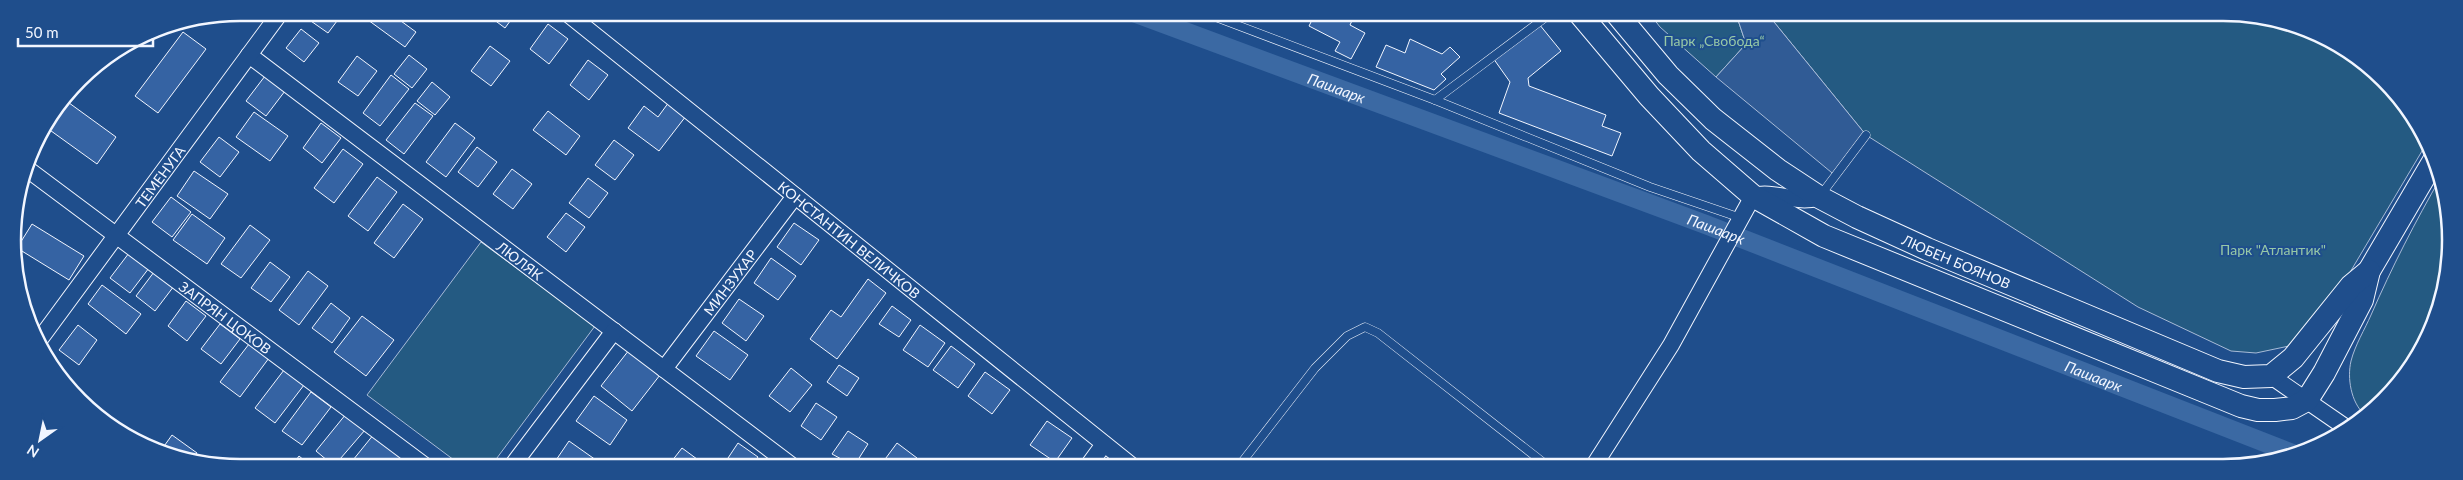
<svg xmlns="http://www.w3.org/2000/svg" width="2463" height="480" viewBox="0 0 2463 480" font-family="Lato,sans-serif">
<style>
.green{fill:#245a82;stroke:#a8bbd7}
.parking{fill:#305b95;stroke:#a8bbd7}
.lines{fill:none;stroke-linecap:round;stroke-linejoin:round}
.canal{stroke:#3b69a3;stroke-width:19}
.building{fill:#3563a3;stroke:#f2f6ff}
.lane-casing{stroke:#f2f6ff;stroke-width:9}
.street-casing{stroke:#f2f6ff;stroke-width:18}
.secondary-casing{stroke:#f2f6ff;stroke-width:24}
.lane{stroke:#1f4e8c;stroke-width:8}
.street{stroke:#1f4e8c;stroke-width:16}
.secondary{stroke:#1f4e8c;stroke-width:22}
.labels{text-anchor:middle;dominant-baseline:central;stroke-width:4;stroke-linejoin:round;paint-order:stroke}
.park-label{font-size:14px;fill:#97c8a6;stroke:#1f4e8c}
.street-label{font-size:14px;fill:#f2f6ff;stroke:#1f4e8c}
.water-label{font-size:15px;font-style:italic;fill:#f2f6ff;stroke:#1f4e8c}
.rim{fill:none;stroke:#f2f6ff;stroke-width:2.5}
</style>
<rect width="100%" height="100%" fill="#1f4e8c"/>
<!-- green -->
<g class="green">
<polygon points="1650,14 1736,14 1746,44 1716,77 1660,27"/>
<polygon points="1772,14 2252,14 2336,43 2403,101 2425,146 2346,279 2289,346 2256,353 2231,351 2138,307 1866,135 1774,22"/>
<path d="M2441 177 2449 269 2427 341 2384 401 2364 414C2351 402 2347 378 2351 361 2355 345 2365 329 2371 315 2392 267 2415 222 2441 177Z"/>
<polygon points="481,242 595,326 491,466 462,466 367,395"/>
</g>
<!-- parking -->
<polygon class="parking" points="1736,14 1772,14 1774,22 1866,135 1837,177 1716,77 1746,44"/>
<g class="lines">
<!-- canal -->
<path class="canal" id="s1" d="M1135 13 1707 225 2294 454"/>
</g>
<!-- building -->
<g class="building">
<polygon points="312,13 343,13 328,33 308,19"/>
<polygon points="373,13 390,13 416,32 405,47 368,20"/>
<polygon points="485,13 516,13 505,28"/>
<polygon points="1315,14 1355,14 1350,25 1365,33 1351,59 1335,51 1340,42 1309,26"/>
<polygon points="548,24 568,39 549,64 530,49"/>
<polygon points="1539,24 1561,51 1528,78 1529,86 1606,115 1602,126 1621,133 1612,156 1499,113 1510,82 1493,58"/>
<polygon points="301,29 319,43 304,62 286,48"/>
<polygon points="183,32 206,49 158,113 135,96"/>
<polygon points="1410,39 1442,54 1450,47 1460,57 1441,74 1446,79 1434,90 1376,67 1386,45 1405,53"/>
<polygon points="490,46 510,61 491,86 471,71"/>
<polygon points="409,55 427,69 412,88 394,74"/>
<polygon points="357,56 377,71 358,96 338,82"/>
<polygon points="588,60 608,75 589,100 570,85"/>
<polygon points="391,75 409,89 380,126 363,113"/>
<polygon points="265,76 285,91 266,116 246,101"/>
<polygon points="432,82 450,97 435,115 417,101"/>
<polygon points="65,100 116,137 97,164 47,128"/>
<polygon points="669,102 686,116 659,151 628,128 644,106 658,117"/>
<polygon points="415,103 433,116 404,154 386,140"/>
<polygon points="548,111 580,136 566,155 533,130"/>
<polygon points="254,112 288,136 270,161 236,137"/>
<polygon points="321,123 341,138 322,163 303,148"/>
<polygon points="455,123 475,138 446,177 426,162"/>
<polygon points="219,137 239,152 220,177 200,162"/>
<polygon points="614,140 634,155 615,180 595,165"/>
<polygon points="477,147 497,162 478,187 458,172"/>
<polygon points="343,149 363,164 334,203 314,188"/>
<polygon points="512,169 532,184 513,209 493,194"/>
<polygon points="194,171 228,194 210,219 177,196"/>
<polygon points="377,177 397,192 368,231 348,216"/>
<polygon points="588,178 608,193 589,218 569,203"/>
<polygon points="171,197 191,212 172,237 152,222"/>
<polygon points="403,204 423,219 394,258 374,243"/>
<polygon points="566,213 585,227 566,252 547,237"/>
<polygon points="192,214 225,238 207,264 173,240"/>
<polygon points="794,223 819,240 801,265 777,247"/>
<polygon points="32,224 84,256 69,280 17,248"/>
<polygon points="250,225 270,240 241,278 221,264"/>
<polygon points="129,253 149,268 130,293 110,278"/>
<polygon points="771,258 796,276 778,300 754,283"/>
<polygon points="270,262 290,277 271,302 251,288"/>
<polygon points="308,271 328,286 299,325 279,310"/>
<polygon points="154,272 174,286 155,311 136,296"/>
<polygon points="868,279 886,293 837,359 810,339 831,310 841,317"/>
<polygon points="102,285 141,314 126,334 88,304"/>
<polygon points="739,299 764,316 746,341 722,323"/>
<polygon points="186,301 206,316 187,341 168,326"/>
<polygon points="331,303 350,318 332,343 312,328"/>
<polygon points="892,306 911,320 899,337 879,324"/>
<polygon points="362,316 394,340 366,376 334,352"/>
<polygon points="220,324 240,339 221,364 201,349"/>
<polygon points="78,325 97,340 79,365 59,350"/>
<polygon points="920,325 945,343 928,367 903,350"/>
<polygon points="714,331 748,355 730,380 696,356"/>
<polygon points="249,344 269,358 240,397 220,382"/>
<polygon points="951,346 975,364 958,388 933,370"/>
<polygon points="629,350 660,375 632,411 601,386"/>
<polygon points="839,365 859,378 847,396 827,382"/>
<polygon points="791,368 812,385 790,412 769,396"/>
<polygon points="284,370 304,385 275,423 255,408"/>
<polygon points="985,372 1010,390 992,414 968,396"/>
<polygon points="311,392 331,407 302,445 282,431"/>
<polygon points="594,396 627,420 610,445 576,421"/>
<polygon points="816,403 837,417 821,440 801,426"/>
<polygon points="346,414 365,430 334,466 316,451"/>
<polygon points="1047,421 1072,438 1055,462 1030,445"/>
<polygon points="848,431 868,444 854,466 832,454"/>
<polygon points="374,434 411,463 408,466 360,466 353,460"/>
<polygon points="172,435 197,453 193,459 162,449"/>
<polygon points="569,441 603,465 602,466 552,466"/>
<polygon points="738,443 758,457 752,466 734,466 726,461"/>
<polygon points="897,443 917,458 911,466 880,466"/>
<polygon points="682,448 701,462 699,466 668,466"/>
<polygon points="299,456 311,466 292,466"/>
</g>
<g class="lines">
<!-- lane casing -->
<g class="lane-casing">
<g id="lane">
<polyline points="1205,13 1435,100 1650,187 1741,218"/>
<polyline points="1435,100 1550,14"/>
<polyline points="1820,196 1866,135"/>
<polyline points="1239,466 1315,368 1347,336 1365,327 1378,333 1549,467"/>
</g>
</g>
<!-- street casing -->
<g class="street-casing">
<g id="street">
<path id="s2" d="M567 13 1132 466"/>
<path id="s3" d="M249 55 792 466"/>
<path id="s4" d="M26 168 425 466"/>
<path id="s5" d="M40 339 280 13"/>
<path id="s6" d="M664 369 795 196"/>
<polyline points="2271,376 2345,427"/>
<polyline points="512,466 614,331"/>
<polyline points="1088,466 1104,444"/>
<path d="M1593 467 1671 345 1753 196C1775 190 1797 205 1819 197"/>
</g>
</g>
<!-- secondary casing -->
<g class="secondary-casing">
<g id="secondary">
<polyline points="1580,14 1649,96 1701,151 1753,196 1824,236 2241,406 2258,410 2275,410 2292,408 2307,400 2324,373 2362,300 2369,271 2433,162"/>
<path id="s7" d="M1617 14 1668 75 1713 119 1778 170 1819 197 1857 217 1927 249 2218 371 2244 377 2271 376 2293 358 2351 286 2369 271"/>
</g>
</g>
<!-- lane -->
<use href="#lane" class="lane"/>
<!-- street -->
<use href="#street" class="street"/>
<!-- secondary -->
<use href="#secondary" class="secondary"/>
</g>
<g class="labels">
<!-- park labels -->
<g class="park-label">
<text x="1714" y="40">Парк „Свобода“</text>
<text x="2273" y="249">Парк "Атлантик"</text>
</g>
<!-- street labels -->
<g class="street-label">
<text stroke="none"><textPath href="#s5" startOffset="202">ТЕМЕНУГА</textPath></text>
<text stroke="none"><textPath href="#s2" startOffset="362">КОНСТАНТИН ВЕЛИЧКОВ</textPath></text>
<text stroke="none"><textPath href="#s3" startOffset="340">ЛЮЛЯК</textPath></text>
<text stroke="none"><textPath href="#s7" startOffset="426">ЛЮБЕН БОЯНОВ</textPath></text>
<text stroke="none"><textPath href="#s6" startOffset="109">МИНЗУХАР</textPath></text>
<text stroke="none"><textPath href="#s4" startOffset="249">ЗАПРЯН ЦОКОВ</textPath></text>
</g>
<!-- water labels -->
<g class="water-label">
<text stroke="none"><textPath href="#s1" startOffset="215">Пашаарк</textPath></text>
<text stroke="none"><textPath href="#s1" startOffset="620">Пашаарк</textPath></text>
<text stroke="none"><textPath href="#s1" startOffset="1025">Пашаарк</textPath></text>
</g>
</g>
<!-- crop -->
<path d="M0 0H2463V480H0ZM240 21H2223A219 219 0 0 1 2442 240V240A219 219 0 0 1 2223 459H240A219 219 0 0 1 21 240V240A219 219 0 0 1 240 21Z" fill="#1f4e8c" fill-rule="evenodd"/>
<path class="rim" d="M240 21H2223A219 219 0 0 1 2442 240V240A219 219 0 0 1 2223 459H240A219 219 0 0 1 21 240V240A219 219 0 0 1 240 21Z"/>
<!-- north arrow -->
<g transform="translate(40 440) rotate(213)" stroke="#1f4e8c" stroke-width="4" paint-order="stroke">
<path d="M0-4L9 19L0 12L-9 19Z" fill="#f2f6ff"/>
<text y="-8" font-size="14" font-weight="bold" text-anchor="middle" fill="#f2f6ff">N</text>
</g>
<!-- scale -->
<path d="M18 38v8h135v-8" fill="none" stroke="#f2f6ff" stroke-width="2.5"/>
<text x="25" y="38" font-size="15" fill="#f2f6ff" stroke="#1f4e8c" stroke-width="4" paint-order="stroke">50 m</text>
</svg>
